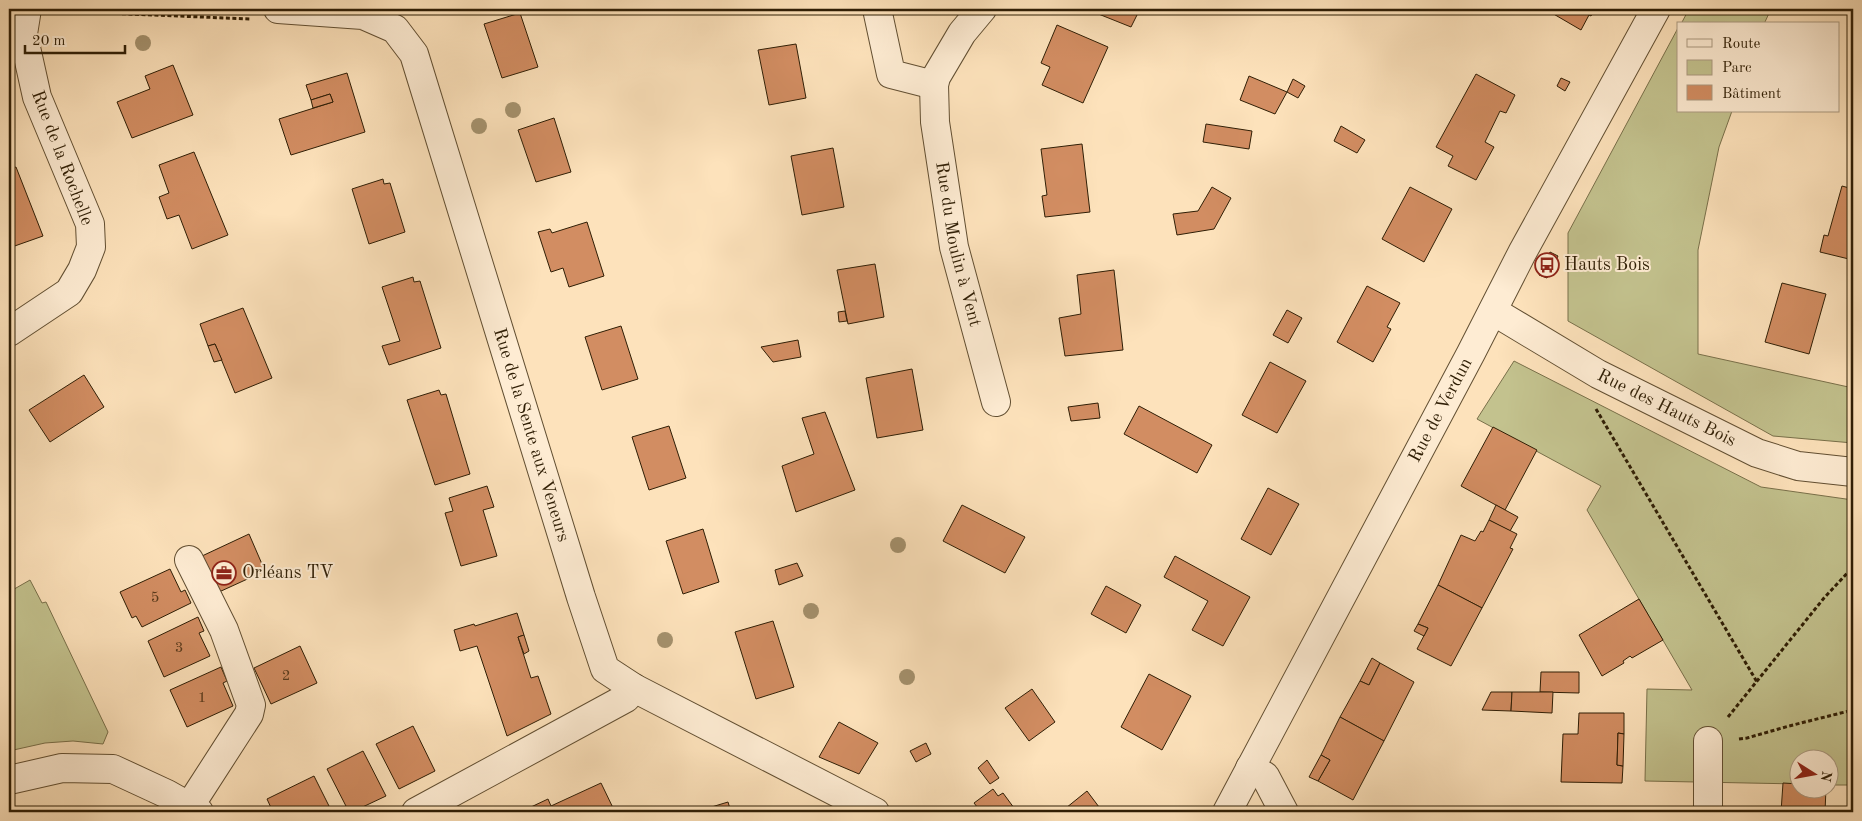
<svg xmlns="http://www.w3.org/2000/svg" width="1862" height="821" viewBox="0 0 1862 821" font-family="'Old Standard TT',serif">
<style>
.green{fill:#c3c28e;stroke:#79704a}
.building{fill:#d28d62;stroke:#2f1e05}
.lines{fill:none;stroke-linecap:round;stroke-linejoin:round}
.minor-casing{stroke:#624f32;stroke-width:30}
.tertiary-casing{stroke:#624f32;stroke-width:30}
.path{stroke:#2f1e05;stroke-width:3;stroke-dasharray:4 2.5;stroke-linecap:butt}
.minor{stroke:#feecd3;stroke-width:28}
.tertiary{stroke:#feecd3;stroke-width:28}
.tree{fill:#a4916d}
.labels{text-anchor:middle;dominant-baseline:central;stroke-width:4;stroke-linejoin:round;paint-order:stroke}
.number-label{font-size:15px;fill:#583a1c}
.street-label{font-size:18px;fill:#2f1e05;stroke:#feecd3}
.poi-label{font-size:18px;fill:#2f1e05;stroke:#feecd3;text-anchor:start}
</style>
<rect width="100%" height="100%" fill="#fde2bb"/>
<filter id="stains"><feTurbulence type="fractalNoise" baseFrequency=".004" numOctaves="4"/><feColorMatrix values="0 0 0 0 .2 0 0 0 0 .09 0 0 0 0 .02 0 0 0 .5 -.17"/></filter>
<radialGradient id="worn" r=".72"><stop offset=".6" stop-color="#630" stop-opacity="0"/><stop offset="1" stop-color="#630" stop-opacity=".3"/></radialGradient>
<!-- green -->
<g class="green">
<polygon points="1689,9 1771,9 1764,24 1681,24"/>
<polygon points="1678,28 1678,111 1732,111 1719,147 1698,250 1698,354 1853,388 1853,443 1773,436 1568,321 1568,233"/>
<polygon points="1514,361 1761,487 1853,500 1853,785 1830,785 1830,758 1800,758 1799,784 1645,781 1647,689 1692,690 1587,510 1601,486 1477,419"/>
<polygon points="30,580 42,603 46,602 108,732 103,744 73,741 45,743 9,751 9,592"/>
</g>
<!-- building -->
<g class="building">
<polygon points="1098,9 1140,9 1131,27 1096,13"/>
<polygon points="1545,9 1595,9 1591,16 1589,15 1581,30"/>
<polygon points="520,13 538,67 502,78 484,24"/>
<polygon points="1057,25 1108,47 1083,103 1042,85 1050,67 1041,63"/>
<polygon points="796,44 806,98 769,105 758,50"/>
<polygon points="173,65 193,115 132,138 117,102 150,89 145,76"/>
<polygon points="347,73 365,132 291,155 279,119 333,102 330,94 311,100 306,85"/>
<polygon points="1476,74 1515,95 1506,113 1500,111 1485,142 1494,147 1476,180 1448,166 1453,156 1436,147"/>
<polygon points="1249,76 1287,92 1275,114 1240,100"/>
<polygon points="1561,78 1570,82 1565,91 1557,86"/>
<polygon points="1293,79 1305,86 1298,98 1287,92"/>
<polygon points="330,94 333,102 313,108 311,100"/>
<polygon points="554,118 571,172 536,182 518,130"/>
<polygon points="1206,124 1252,131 1249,149 1203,142"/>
<polygon points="1341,126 1365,140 1357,153 1334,141"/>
<polygon points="1082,144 1090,212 1045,217 1042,196 1047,195 1041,149"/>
<polygon points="833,148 844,207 802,215 791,156"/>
<polygon points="194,152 228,235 192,249 179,215 167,219 159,197 169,193 159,165"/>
<polygon points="16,167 43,236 9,248 9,169"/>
<polygon points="383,179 384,184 390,183 405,232 369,244 352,189"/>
<polygon points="1842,186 1853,189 1853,260 1820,252 1824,235 1828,236"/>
<polygon points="1212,187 1231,198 1214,229 1177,235 1173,214 1198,211"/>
<polygon points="1410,187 1452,209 1424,262 1382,239"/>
<polygon points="587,222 604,276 569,287 563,268 551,272 538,232 550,229 552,233"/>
<polygon points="1550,252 1558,256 1547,278 1539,275"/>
<polygon points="875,264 884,317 848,324 837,270"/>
<polygon points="1114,270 1123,350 1065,356 1059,318 1081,314 1077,275"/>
<polygon points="413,277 414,282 420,281 441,348 389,365 382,346 400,341 382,287"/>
<polygon points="1782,283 1826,294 1809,354 1765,342"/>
<polygon points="1367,286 1400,303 1387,327 1391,329 1373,362 1337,342"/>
<polygon points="243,308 272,378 235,393 215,344 208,346 200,324"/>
<polygon points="1287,310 1302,318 1288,343 1273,335"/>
<polygon points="845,311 847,321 839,322 838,312"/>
<polygon points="621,326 638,379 602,390 585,337"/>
<polygon points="798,340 801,357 773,362 761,347"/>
<polygon points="215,344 222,360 214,362 208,346"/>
<polygon points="1270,362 1306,381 1277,433 1242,415"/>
<polygon points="912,369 923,430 877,438 866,378"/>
<polygon points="84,375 104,407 50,442 29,410"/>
<polygon points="439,390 441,395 446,394 470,474 435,485 407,400"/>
<polygon points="1098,403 1100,418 1071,421 1068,407"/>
<polygon points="1139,406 1212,445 1197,473 1124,434"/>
<polygon points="825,412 855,490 796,512 782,466 814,454 802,418"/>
<polygon points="669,426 686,478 649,490 632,437"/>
<polygon points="1493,427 1537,450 1505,510 1461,486"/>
<polygon points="487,486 494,507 483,510 497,556 461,566 445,513 453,511 449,498"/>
<polygon points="1268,488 1299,504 1271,555 1241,539"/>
<polygon points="962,505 1025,537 1005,573 943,541"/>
<polygon points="1496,505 1518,517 1510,531 1489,520"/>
<polygon points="1489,520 1517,534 1510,548 1513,549 1482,608 1438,585 1461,535 1475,541 1481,531 1483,532"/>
<polygon points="703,529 719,582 683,594 666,541"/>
<polygon points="249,534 265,571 219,592 202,556"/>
<polygon points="1175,556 1250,597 1223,646 1192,630 1208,601 1164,577"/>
<polygon points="797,563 803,576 779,585 775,570"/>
<polygon points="170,569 181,592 185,590 191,603 142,627 136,616 132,618 120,592"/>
<polygon points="1438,585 1482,608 1451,666 1417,649 1428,628 1418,624"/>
<polygon points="1106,586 1141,605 1126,633 1091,614"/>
<polygon points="1639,599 1663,640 1632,658 1630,656 1623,661 1624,663 1602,676 1579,635"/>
<polygon points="517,613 524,635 518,637 531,678 538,676 551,714 507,736 477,646 460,651 454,630 474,624 475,626"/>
<polygon points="198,617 204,631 199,633 210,656 164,677 148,641"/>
<polygon points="773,621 794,687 756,699 735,632"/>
<polygon points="1418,624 1428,628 1424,636 1414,631"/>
<polygon points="524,635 529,651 524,654 518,637"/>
<polygon points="300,646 317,683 271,704 254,668"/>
<polygon points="1372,658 1380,663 1369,685 1360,681"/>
<polygon points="1380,663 1414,682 1384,741 1340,717 1360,681 1369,685"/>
<polygon points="221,667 227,681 223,683 233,706 187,727 170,690"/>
<polygon points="1541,672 1579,672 1579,693 1540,692"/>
<polygon points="1149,674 1191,696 1162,750 1121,727"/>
<polygon points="1032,689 1055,722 1029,741 1005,708"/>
<polygon points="1491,692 1512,692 1511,711 1482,710"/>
<polygon points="1512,692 1553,692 1552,713 1511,711"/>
<polygon points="1579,713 1624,713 1624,734 1618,733 1617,765 1623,766 1622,783 1561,782 1563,734 1578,734"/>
<polygon points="1340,717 1384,741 1353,800 1318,781 1330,760 1321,755"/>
<polygon points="839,722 878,743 859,774 819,757"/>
<polygon points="413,726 435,771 399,789 376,744"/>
<polygon points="1618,733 1624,734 1623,766 1617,765"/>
<polygon points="926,743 931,754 916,762 910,751"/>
<polygon points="363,751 386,796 352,812 349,812 327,769"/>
<polygon points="1321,755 1330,760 1318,781 1309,777"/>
<polygon points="987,760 999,778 990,784 978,768"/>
<polygon points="314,776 332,812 273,812 267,799"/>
<polygon points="601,783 615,812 534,812 531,807 548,799 551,806"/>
<polygon points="1783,783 1800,784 1800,788 1826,788 1825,812 1781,812"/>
<polygon points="993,789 998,796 1003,793 1017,812 981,812 974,803"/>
<polygon points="1087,791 1099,807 1093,812 1061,812"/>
<polygon points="728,802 731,812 695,812"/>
<polygon points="1622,807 1667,809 1667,812 1621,812"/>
<polygon points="1415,810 1489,811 1489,812 1415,812"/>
</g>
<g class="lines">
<!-- minor casing -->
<g class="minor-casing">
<g id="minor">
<path id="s1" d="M278 9 363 15 395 29 414 54 581 597 605 669 634 688 875 812"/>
<polyline points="877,9 891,74 934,85"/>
<path id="s2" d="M982 9 962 33 936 77 934 85 935 122 954 247 996 402"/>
<path id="s3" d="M1493 311 1598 374 1757 453 1798 466 1853 472"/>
<polyline points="9,332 69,292 82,270 91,247 90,224 37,97 23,34 27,9"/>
<polyline points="189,560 224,630 251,705 249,714 189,807"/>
<polyline points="1250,768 1265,776 1284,812"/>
<polyline points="9,780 62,768 113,769 167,794 199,812"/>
<polyline points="416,812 626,698 634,688"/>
<polyline points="1708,812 1708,741"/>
</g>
</g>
<!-- tertiary casing -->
<g class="tertiary-casing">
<g id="tertiary">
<path id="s4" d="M1227 812 1471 353 1522 253 1656 9"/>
</g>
</g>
<!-- path -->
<g class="path">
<polyline points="57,11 250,19"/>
<polyline points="1596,409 1757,682"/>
<polyline points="1728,717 1824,598 1853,567"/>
<polyline points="1739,739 1747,738 1789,726 1853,710"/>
</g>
<!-- minor -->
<use href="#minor" class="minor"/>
<!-- tertiary -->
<use href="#tertiary" class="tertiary"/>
</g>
<!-- trees -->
<g class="tree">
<circle cx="143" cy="43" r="8"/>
<circle cx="513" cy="110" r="8"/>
<circle cx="479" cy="126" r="8"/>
<circle cx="898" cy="545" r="8"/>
<circle cx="811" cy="611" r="8"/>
<circle cx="665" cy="640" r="8"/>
<circle cx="907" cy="677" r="8"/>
</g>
<!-- icons -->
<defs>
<g id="bus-ring" transform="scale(1.25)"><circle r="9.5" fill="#feecd3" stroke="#8f2418" stroke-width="1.5"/><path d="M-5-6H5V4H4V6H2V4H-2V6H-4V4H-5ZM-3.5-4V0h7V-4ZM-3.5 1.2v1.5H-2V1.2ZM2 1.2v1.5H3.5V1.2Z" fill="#8f2418"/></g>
<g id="office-ring" transform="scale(1.25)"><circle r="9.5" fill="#feecd3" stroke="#8f2418" stroke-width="1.5"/><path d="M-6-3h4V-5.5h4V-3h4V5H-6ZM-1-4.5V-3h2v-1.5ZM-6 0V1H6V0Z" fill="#8f2418"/></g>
</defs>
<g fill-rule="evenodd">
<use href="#bus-ring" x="1547" y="265"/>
<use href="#office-ring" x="224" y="573"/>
</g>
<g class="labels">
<!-- number labels -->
<g class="number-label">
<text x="155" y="598">5</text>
<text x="179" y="648">3</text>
<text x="286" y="676">2</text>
<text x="202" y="698">1</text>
</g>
<!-- street labels -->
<g class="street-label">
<text transform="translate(62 158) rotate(69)">Rue de la Rochelle</text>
<text stroke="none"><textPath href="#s2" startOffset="252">Rue du Moulin à Vent</textPath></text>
<text stroke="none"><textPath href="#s3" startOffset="199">Rue des Hauts Bois</textPath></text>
<text stroke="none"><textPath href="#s4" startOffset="455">Rue de Verdun</textPath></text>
<text stroke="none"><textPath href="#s1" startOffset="550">Rue de la Sente aux Veneurs</textPath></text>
</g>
<!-- poi labels -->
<g class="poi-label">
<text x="1564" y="265">Hauts Bois</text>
<text x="242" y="573">Orléans TV</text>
</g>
</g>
<!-- margin -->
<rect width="1862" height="821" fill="none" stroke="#fde2bb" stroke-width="30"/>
<rect x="10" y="10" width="1842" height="801" fill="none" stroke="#2f1e05" stroke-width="2.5"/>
<rect x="15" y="15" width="1832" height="791" fill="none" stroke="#2f1e05"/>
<!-- legend -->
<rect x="1677" y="22" width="162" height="90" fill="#feecd3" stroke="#ab9a81"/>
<rect x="1687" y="39" width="25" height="8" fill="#feecd3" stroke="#ab9a81"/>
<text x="1722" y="48" font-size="15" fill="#2f1e05">Route</text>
<rect x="1687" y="60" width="25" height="15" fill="#c3c28e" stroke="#ab9a81"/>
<text x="1722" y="72" font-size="15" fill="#2f1e05">Parc</text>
<rect x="1687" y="85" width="25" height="15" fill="#d28d62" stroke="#ab9a81"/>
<text x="1722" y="98" font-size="15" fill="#2f1e05">Bâtiment</text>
<!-- north arrow -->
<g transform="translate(1814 774) rotate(101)"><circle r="24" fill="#feecd3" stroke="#ab9a81"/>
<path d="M0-4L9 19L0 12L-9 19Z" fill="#8f2418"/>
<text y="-8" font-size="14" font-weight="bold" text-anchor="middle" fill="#2f1e05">N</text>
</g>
<!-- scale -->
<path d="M25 45v8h100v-8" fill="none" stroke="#2f1e05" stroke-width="2.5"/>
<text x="32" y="45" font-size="15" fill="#2f1e05" stroke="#feecd3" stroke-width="4" paint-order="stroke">20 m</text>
<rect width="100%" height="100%" filter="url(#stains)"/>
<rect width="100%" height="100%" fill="url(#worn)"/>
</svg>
